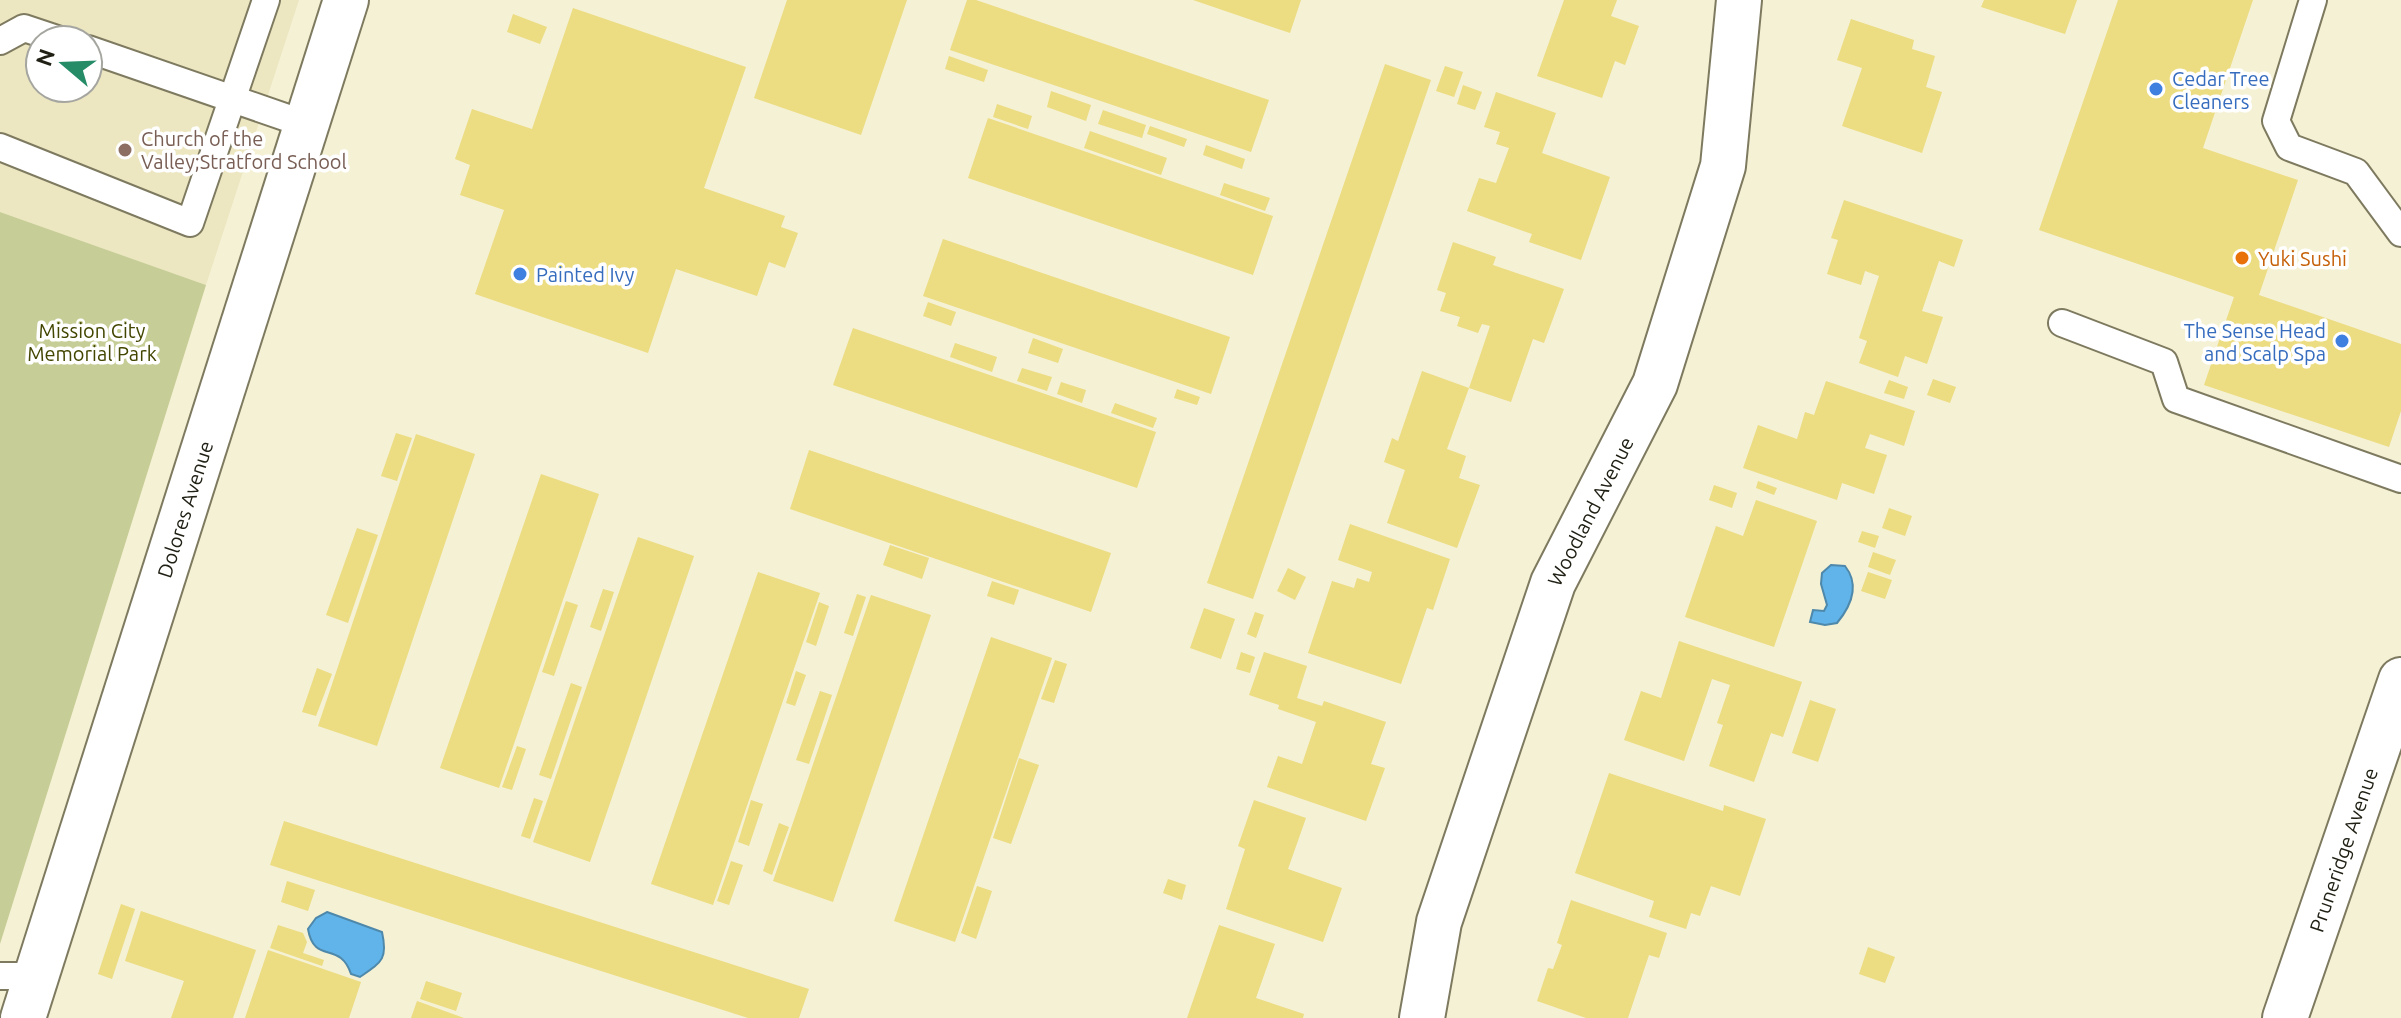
<svg xmlns="http://www.w3.org/2000/svg" width="2401" height="1018" viewBox="0 0 2401 1018" font-family="Ubuntu,sans-serif">
<style>
.built{fill:#ece6c1;fill-rule:evenodd}
.green{fill:#c7cd96}
.water{fill:#61b4ea;stroke:#4e88aa;stroke-width:2}
.building{fill:#ecdc82}
.lines{fill:none;stroke-linecap:round;stroke-linejoin:round}
.service-casing{stroke:#7e7a60;stroke-width:30}
.minor-casing{stroke:#7e7a60;stroke-width:48}
.secondary-casing{stroke:#7e7a60;stroke-width:48}
.service{stroke:#fff;stroke-width:26}
.minor{stroke:#fff;stroke-width:44}
.secondary{stroke:#fff;stroke-width:44}
.shop-dot{fill:#3f7fe0;stroke:#fff;stroke-width:3}
.education-dot{fill:#8d6e63;stroke:#fff;stroke-width:3}
.food-dot{fill:#e8710a;stroke:#fff;stroke-width:3}
.labels{text-anchor:middle;dominant-baseline:central;stroke-width:7;stroke-linejoin:round;paint-order:stroke}
.shop-label{font-size:20px;fill:#366cbe;stroke:#fff;text-anchor:start}
.education-label{font-size:20px;fill:#785e54;stroke:#fff;text-anchor:start}
.food-label{font-size:20px;fill:#c56008;stroke:#fff;text-anchor:start}
.park-label{font-size:20px;fill:#434600;stroke:#fff}
.street-label{font-size:20px;fill:#212015;stroke:#fff}
</style>
<rect width="100%" height="100%" fill="#f5f1d4"/>
<!-- built -->
<path class="built" d="M0 0H299L206 285 0 212ZM40 40H88V88H40Z"/>
<!-- green -->
<polygon class="green" points="0,212 206,285 0,944"/>
<!-- water -->
<g class="water">
<path d="M1831 565 1845 566C1860 585 1851 606 1837 623L1825 625 1810 622 1813 610 1824 611 1827 605 1821 584 1822 573Z"/>
<path d="M327 912 382 932C388 959 382 962 360 977L351 974C340 940 314 965 308 929L316 918Z"/>
</g>
<!-- building -->
<g class="building">
<polygon points="787,0 907,0 861,135 754,98"/>
<polygon points="967,0 976,0 1269,100 1251,152 950,50"/>
<polygon points="1193,0 1301,0 1290,33"/>
<polygon points="1564,0 1617,0 1611,16 1639,26 1625,65 1615,61 1602,98 1537,76"/>
<polygon points="1984,0 2077,0 2065,34 1981,7"/>
<polygon points="2118,0 2253,0 2203,148 2298,180 2259,295 2401,344 2401,411 2389,447 2204,385 2234,297 2039,230"/>
<polygon points="573,8 746,67 704,188 785,216 781,227 798,233 785,268 769,262 757,296 676,269 648,353 475,294 504,210 460,195 470,165 455,159 472,109 532,129"/>
<polygon points="513,14 547,27 540,44 507,32"/>
<polygon points="1851,19 1914,40 1912,49 1935,56 1926,87 1942,92 1922,153 1842,126 1862,68 1837,60"/>
<polygon points="949,56 988,70 984,82 945,69"/>
<polygon points="1385,64 1431,80 1253,599 1207,583"/>
<polygon points="1445,66 1463,72 1454,97 1436,91"/>
<polygon points="1463,85 1482,92 1475,110 1457,104"/>
<polygon points="1051,91 1091,105 1086,121 1047,107"/>
<polygon points="1496,92 1556,113 1542,153 1610,177 1581,260 1529,242 1532,234 1467,211 1479,178 1496,183 1509,148 1496,144 1500,132 1484,127"/>
<polygon points="997,104 1032,116 1028,129 993,117"/>
<polygon points="1103,110 1146,125 1142,138 1098,124"/>
<polygon points="988,118 1273,216 1253,275 968,178"/>
<polygon points="1150,126 1187,139 1184,147 1147,134"/>
<polygon points="1090,131 1167,158 1161,175 1084,148"/>
<polygon points="1206,145 1245,159 1242,169 1203,155"/>
<polygon points="1224,183 1270,198 1265,211 1220,195"/>
<polygon points="1844,200 1963,240 1954,267 1939,261 1922,311 1943,317 1927,364 1905,356 1898,377 1859,363 1867,341 1859,338 1879,276 1865,271 1861,285 1827,274 1838,240 1831,238"/>
<polygon points="943,239 1230,337 1211,394 923,296"/>
<polygon points="1453,242 1496,257 1493,265 1564,289 1544,343 1533,339 1511,402 1469,388 1447,449 1466,456 1459,478 1480,485 1457,548 1387,523 1405,470 1384,462 1392,438 1398,441 1422,371 1469,388 1490,326 1482,324 1478,333 1457,326 1460,317 1440,311 1446,293 1437,290"/>
<polygon points="928,302 956,312 951,326 923,316"/>
<polygon points="853,328 1156,432 1137,488 833,385"/>
<polygon points="1033,338 1063,349 1058,363 1028,353"/>
<polygon points="955,343 997,357 992,372 950,357"/>
<polygon points="1022,368 1052,377 1047,391 1017,381"/>
<polygon points="1933,379 1956,387 1950,403 1927,395"/>
<polygon points="1889,380 1908,387 1904,399 1884,393"/>
<polygon points="1826,381 1915,411 1904,446 1870,434 1865,448 1887,455 1874,494 1842,483 1837,500 1743,468 1758,425 1797,439 1805,412 1814,415"/>
<polygon points="1061,382 1086,390 1082,403 1057,394"/>
<polygon points="1177,389 1200,397 1197,405 1174,398"/>
<polygon points="1115,403 1157,418 1153,428 1111,413"/>
<polygon points="396,433 412,438 397,481 381,476"/>
<polygon points="416,434 475,454 377,746 318,726"/>
<polygon points="809,450 1111,553 1091,612 790,509"/>
<polygon points="541,474 599,494 499,788 440,768"/>
<polygon points="1758,481 1777,488 1774,495 1756,488"/>
<polygon points="1714,485 1737,493 1732,508 1709,500"/>
<polygon points="1756,500 1817,521 1774,647 1685,617 1716,526 1743,536"/>
<polygon points="1889,508 1912,516 1905,536 1882,528"/>
<polygon points="1350,524 1450,559 1433,610 1427,608 1401,684 1308,653 1332,581 1354,588 1357,578 1369,582 1372,572 1338,560"/>
<polygon points="357,528 378,535 348,623 326,615"/>
<polygon points="1862,531 1879,536 1875,548 1858,542"/>
<polygon points="638,537 694,556 590,862 533,842"/>
<polygon points="890,545 929,558 922,579 883,565"/>
<polygon points="1873,552 1896,560 1890,575 1868,567"/>
<polygon points="1288,568 1306,577 1295,600 1277,591"/>
<polygon points="758,572 820,593 713,905 651,884"/>
<polygon points="1868,572 1892,580 1885,599 1861,591"/>
<polygon points="992,581 1019,590 1014,605 987,596"/>
<polygon points="603,589 614,592 601,631 590,627"/>
<polygon points="857,594 866,597 853,636 844,633"/>
<polygon points="871,595 931,615 833,902 773,881"/>
<polygon points="566,601 578,605 554,676 542,672"/>
<polygon points="819,602 829,606 816,646 806,642"/>
<polygon points="1204,608 1235,619 1221,659 1190,648"/>
<polygon points="1255,612 1264,615 1256,638 1247,634"/>
<polygon points="991,637 1052,658 955,942 894,921"/>
<polygon points="1679,641 1802,682 1783,737 1771,733 1754,782 1709,766 1723,725 1717,723 1730,685 1712,679 1684,761 1624,740 1641,691 1661,698"/>
<polygon points="1241,652 1255,657 1250,673 1236,669"/>
<polygon points="1264,652 1307,666 1297,698 1322,706 1324,701 1386,722 1371,764 1385,768 1366,821 1267,787 1278,756 1302,764 1316,722 1278,709 1279,705 1249,695"/>
<polygon points="1055,660 1067,664 1054,703 1041,699"/>
<polygon points="317,668 332,674 316,716 302,712"/>
<polygon points="796,671 806,675 795,706 786,703"/>
<polygon points="571,683 582,687 551,779 539,775"/>
<polygon points="820,691 832,695 809,764 796,760"/>
<polygon points="1810,700 1836,709 1818,762 1792,753"/>
<polygon points="517,746 526,749 512,790 502,787"/>
<polygon points="1019,758 1039,765 1011,844 993,838"/>
<polygon points="1609,773 1723,811 1724,805 1766,819 1740,896 1711,886 1700,916 1691,913 1686,929 1649,917 1654,901 1575,873"/>
<polygon points="534,798 543,801 530,839 521,836"/>
<polygon points="751,800 763,804 749,846 738,842"/>
<polygon points="1254,800 1306,818 1288,869 1342,888 1323,942 1226,909 1245,849 1238,846"/>
<polygon points="284,821 809,989 799,1018 748,1018 270,865"/>
<polygon points="779,823 789,827 772,875 763,871"/>
<polygon points="731,861 743,865 729,905 717,901"/>
<polygon points="1168,879 1186,885 1182,900 1163,893"/>
<polygon points="287,881 315,890 308,911 281,902"/>
<polygon points="977,886 992,891 976,939 961,933"/>
<polygon points="1571,900 1667,933 1659,958 1649,955 1628,1018 1586,1018 1537,1001 1548,968 1553,969 1562,945 1557,943"/>
<polygon points="121,904 135,909 112,979 98,974"/>
<polygon points="141,911 256,950 233,1018 171,1018 184,981 125,961"/>
<polygon points="278,925 303,933 307,942 303,953 324,960 322,966 270,948"/>
<polygon points="1219,925 1275,944 1256,998 1304,1014 1303,1018 1187,1018"/>
<polygon points="1868,947 1895,957 1885,983 1859,974"/>
<polygon points="268,950 361,982 349,1018 245,1018"/>
<polygon points="426,981 462,993 456,1011 420,999"/>
<polygon points="417,1001 464,1018 411,1018"/>
</g>
<g class="lines">
<!-- service casing -->
<g class="service-casing">
<g id="service">
<polyline points="2313,0 2276,121 2289,147 2356,172 2401,233"/>
<polyline points="0,41 24,28 60,40"/>
<polyline points="88,49 305,124"/>
<polyline points="0,147 190,223 266,0"/>
<polyline points="2062,323 2164,362 2176,399 2401,479"/>
<polyline points="0,976 36,976"/>
</g>
</g>
<!-- minor casing -->
<g class="minor-casing">
<g id="minor">
<path id="s1" d="M23 1018 346 0"/>
<path id="s2" d="M1422 1018 1439 922 1553 583 1655 384 1723 166 1739 0"/>
</g>
</g>
<!-- secondary casing -->
<g class="secondary-casing">
<g id="secondary">
<path id="s3" d="M2285 1018 2401 680"/>
</g>
</g>
<!-- service -->
<use href="#service" class="service"/>
<!-- minor -->
<use href="#minor" class="minor"/>
<!-- secondary -->
<use href="#secondary" class="secondary"/>
</g>
<!-- markers -->
<g class="shop-dot">
<circle cx="2156" cy="89" r="8"/>
<circle cx="520" cy="274" r="8"/>
<circle cx="2342" cy="341" r="8"/>
</g>
<circle class="education-dot" cx="125" cy="150" r="8"/>
<circle class="food-dot" cx="2242" cy="258" r="8"/>
<g class="labels">
<!-- shop labels -->
<g class="shop-label">
<text x="2172" y="78">Cedar Tree<tspan x="2172" dy="23">Cleaners</tspan></text>
<text x="536" y="274">Painted Ivy</text>
<text x="2326" y="330" text-anchor="end">The Sense Head<tspan x="2326" dy="23">and Scalp Spa</tspan></text>
</g>
<!-- education labels -->
<g class="education-label">
<text x="141" y="138">Church of the<tspan x="141" dy="23">Valley;Stratford School</tspan></text>
</g>
<!-- food labels -->
<g class="food-label">
<text x="2258" y="258">Yuki Sushi</text>
</g>
<!-- park labels -->
<g class="park-label">
<text x="92" y="330">Mission City<tspan x="92" dy="23">Memorial Park</tspan></text>
</g>
<!-- street labels -->
<g class="street-label">
<text stroke="none"><textPath href="#s1" startOffset="534">Dolores Avenue</textPath></text>
<text stroke="none"><textPath href="#s2" startOffset="536">Woodland Avenue</textPath></text>
<text stroke="none"><textPath href="#s3" startOffset="178">Pruneridge Avenue</textPath></text>
</g>
</g>
<!-- north arrow -->
<g transform="translate(64 64) rotate(289)"><circle r="38" fill="#ffffff" stroke="#a6a6a1" stroke-width="2"/>
<path d="M0-6L14 30L0 20L-14 30Z" fill="#268c68"/>
<text y="-12" font-size="22" font-weight="bold" text-anchor="middle" fill="#212015">N</text>
</g>
</svg>
